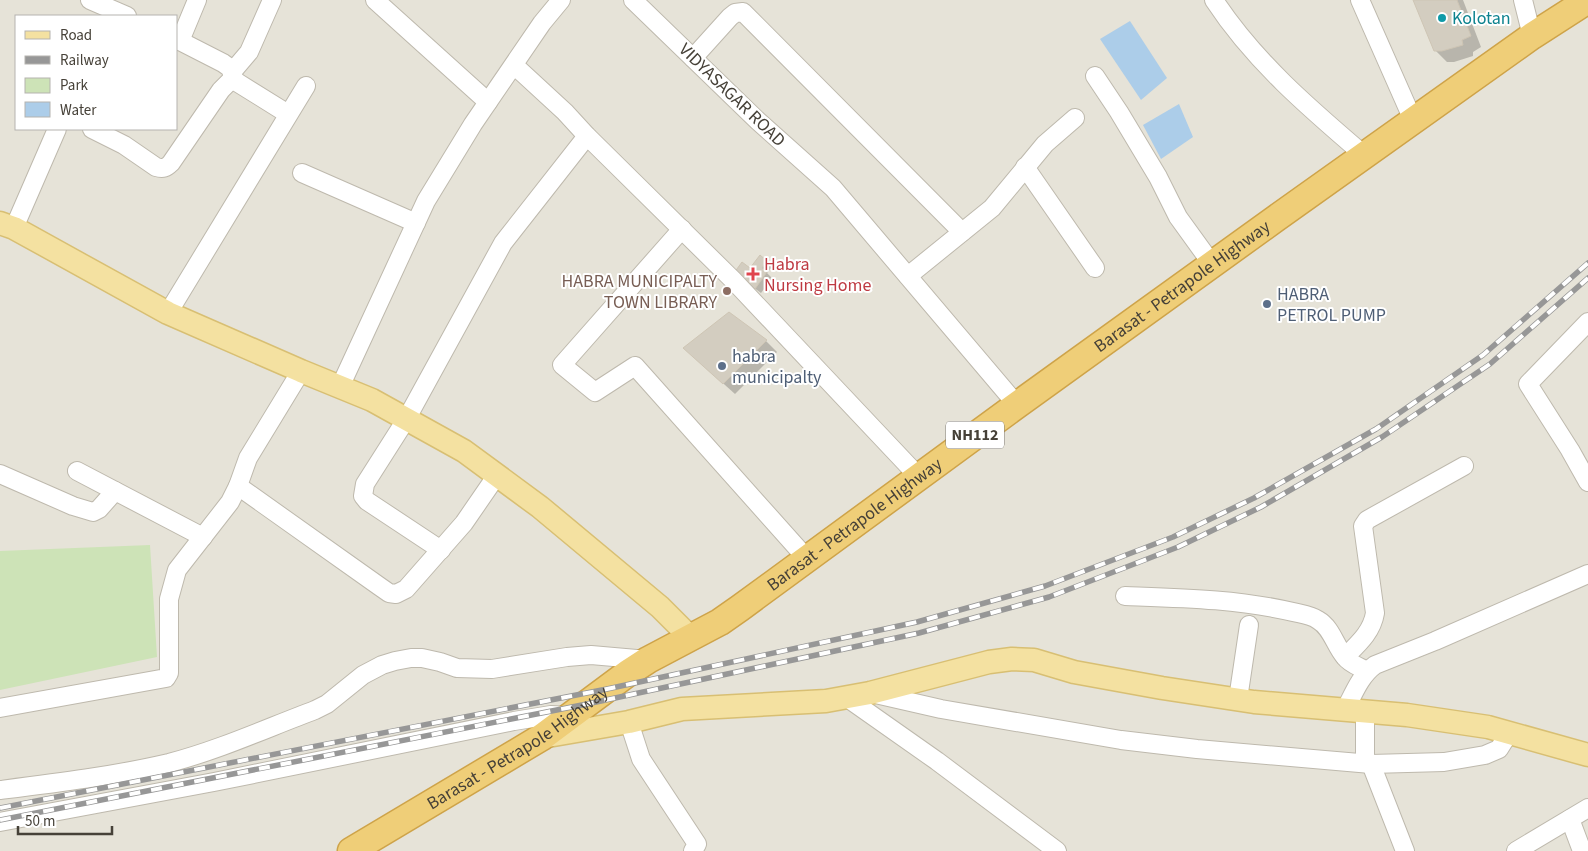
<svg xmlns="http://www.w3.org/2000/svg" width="1588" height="851" viewBox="0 0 1588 851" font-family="'Source Sans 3',sans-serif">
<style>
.residential{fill:#e6e3d8;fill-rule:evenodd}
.green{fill:#cde3b7}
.water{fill:#accde9}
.shadow{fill:#0003}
.building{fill:#d3cdc0;stroke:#cec5b4}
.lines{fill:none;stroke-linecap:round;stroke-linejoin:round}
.minor-casing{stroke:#beb9ad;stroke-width:20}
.major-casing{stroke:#d8bf73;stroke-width:25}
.highway-casing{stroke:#cea349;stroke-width:29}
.minor{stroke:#fff;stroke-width:18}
.major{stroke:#f4e1a1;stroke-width:22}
.highway{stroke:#efce78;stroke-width:26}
.rail-casing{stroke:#979797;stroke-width:5.5}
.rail{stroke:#fff;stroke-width:4;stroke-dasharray:11;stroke-linecap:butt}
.culture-dot{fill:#0f9aa8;stroke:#fff;stroke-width:2}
.health-dot{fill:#e0444e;stroke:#fff;stroke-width:2}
.education-dot{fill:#8d6e63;stroke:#fff;stroke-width:2}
.service-dot{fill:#5c6f8a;stroke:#fff;stroke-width:2}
.labels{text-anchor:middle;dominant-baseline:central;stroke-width:4;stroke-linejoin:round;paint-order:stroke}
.shield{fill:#fff;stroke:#7e7a74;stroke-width:1}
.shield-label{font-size:16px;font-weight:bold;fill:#464138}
.culture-label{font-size:18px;fill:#0d838f;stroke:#fff;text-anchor:start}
.street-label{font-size:18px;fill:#464138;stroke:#fff}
.health-label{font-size:18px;fill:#be3a42;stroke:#fff;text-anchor:start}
.education-label{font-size:18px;fill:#785e54;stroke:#fff;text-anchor:end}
.service-label{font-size:18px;fill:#4e5e75;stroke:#fff;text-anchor:start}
</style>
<rect width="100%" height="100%" fill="#f3f1ea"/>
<!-- residential -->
<path class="residential" d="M0 0H1588V851H0ZM16 16H176V129H16Z"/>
<!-- green -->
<polygon class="green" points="150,545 157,657 0,690 0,551"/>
<!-- water -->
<g class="water">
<polygon points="1130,21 1167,78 1141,100 1100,39"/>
<polygon points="1179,104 1193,137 1161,159 1143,125"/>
</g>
<!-- shadow -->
<g class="shadow">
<polygon points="1415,0 1463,0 1481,47 1473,52 1473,56 1454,62 1447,62 1435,50"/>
<polygon points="760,257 772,267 767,273 772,278 761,293 741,278 750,270"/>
<polygon points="766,341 777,352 735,394 696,359"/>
</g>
<!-- building -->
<g class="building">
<polygon points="1413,0 1457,0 1471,36 1462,40 1463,45 1442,51 1434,51"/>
<polygon points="760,255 767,261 762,268 767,272 755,289 734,273 742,262 750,268"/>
<polygon points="729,312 767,340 723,384 683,348"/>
</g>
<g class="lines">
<!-- minor casing -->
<g class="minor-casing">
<g id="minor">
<polyline points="90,0 127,16"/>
<polyline points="375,0 488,102"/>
<polyline points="633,0 758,121 833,188 1017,405"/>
<path d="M1214 0C1254 61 1309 108 1364 155"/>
<polyline points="1360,0 1413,120"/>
<polyline points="1523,0 1532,36"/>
<polyline points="176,39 223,63 230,68 235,81"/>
<polyline points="180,41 197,0"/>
<polyline points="693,58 730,17 735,13 743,12 962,232"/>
<polyline points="514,65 565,112 587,136 733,280 919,477"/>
<polyline points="232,72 249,52 272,0"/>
<polyline points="1095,76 1119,112 1158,177 1178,217 1212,264"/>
<path d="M92 129 124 145 156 167C163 169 166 168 171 163L221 90 230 81H235L288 114"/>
<polyline points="1025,167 1095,268"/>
<polyline points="302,173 416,223"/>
<polyline points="14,228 57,129"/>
<polyline points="682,229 562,365 595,392 635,366 808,560"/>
<polyline points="908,276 992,208 1045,144 1075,118"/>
<polyline points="168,313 306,86"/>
<polyline points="1588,322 1528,384 1570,450 1588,482"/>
<polyline points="340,387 426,201 473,124 542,23 561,0"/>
<polyline points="77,471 203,537"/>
<polyline points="0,474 73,506 93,512 99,509 115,491"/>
<polyline points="238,486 379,586 389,593 396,594 406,589 464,523 497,475"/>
<polyline points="441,550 367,501 363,496 365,484 407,418 503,243 587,136"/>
<path d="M1125 596C1181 598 1238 599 1293 612 1301 614 1311 615 1318 620 1332 628 1335 646 1345 657 1350 664 1360 667 1367 671"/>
<path d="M1345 657C1358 644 1372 632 1375 613L1363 526 1367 520 1464 466"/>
<polyline points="871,693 941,709 1121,740 1197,749 1371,764 1444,762 1485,755 1499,749 1509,733"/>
<polyline points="846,697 937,761 1057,851"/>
<polyline points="1238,699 1249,625"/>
<polyline points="0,708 166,678 169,673 169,599 177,570 230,502 238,486 248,458 301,371"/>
<path d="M1345 710C1354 693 1360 676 1375 665L1435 641 1588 574"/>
<polyline points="1365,719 1365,759 1371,764 1405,851"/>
<polyline points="629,722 641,759 697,844 693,851"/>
<path d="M0 790C56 783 113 776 169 763 219 750 267 728 315 710L327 704 363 675 382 665 395 661 411 658H422L440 662 457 668 492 669 567 657 591 655 648 660"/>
<polyline points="1570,819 1582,851"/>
<polyline points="0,822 214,782 514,721 551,715 571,716"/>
<polyline points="1516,851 1588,808"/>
</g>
</g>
<!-- major casing -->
<g class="major-casing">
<g id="major">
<polyline points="0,223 14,228 168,313 301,371 372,400 464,451 540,507 660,607 690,637"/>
<polyline points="542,737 629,722 682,709 826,701 870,693 989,662 1012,659 1034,660 1074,672 1162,688 1254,702 1407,715 1488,727 1588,755"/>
</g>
</g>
<!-- highway casing -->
<g class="highway-casing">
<g id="highway">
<path id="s1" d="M351 851 542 737 628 673 648 660 720 622 740 608 1017 405 1275 219 1532 36 1588 0"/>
</g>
</g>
<!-- minor -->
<use href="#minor" class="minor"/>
<!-- major -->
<use href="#major" class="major"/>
<!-- highway -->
<use href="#highway" class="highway"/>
<!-- rail casing -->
<g class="rail-casing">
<g id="rail">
<polyline points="0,808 607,689 917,622 1045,586 1173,537 1254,498 1376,429 1483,355 1588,263"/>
<polyline points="0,820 587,704 919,633 1049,597 1178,547 1261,507 1382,437 1490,364 1588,278"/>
</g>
</g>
<!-- rail -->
<use href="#rail" class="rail"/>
</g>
<!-- markers -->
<circle class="culture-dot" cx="1442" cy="18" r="5"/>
<path class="health-dot" d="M750.5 266.5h5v5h5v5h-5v5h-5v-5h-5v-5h5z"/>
<circle class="education-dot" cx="727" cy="291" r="5"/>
<g class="service-dot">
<circle cx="1267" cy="304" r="5"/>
<circle cx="722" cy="366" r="5"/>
</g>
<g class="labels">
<!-- shield labels -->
<rect class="shield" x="946" y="421.5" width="58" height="27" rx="4"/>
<g class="shield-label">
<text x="975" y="435">NH112</text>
</g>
<!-- culture labels -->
<g class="culture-label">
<text x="1452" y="18">Kolotan</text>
</g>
<!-- street labels -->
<g class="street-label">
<text transform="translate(732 95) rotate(44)">VIDYASAGAR ROAD</text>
<text stroke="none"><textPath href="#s1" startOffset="1006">Barasat - Petrapole Highway</textPath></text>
<text stroke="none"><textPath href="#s1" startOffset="601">Barasat - Petrapole Highway</textPath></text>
<text stroke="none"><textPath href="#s1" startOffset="196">Barasat - Petrapole Highway</textPath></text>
</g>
<!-- health labels -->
<g class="health-label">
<text x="764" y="264">Habra<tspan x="764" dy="21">Nursing Home</tspan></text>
</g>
<!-- education labels -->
<g class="education-label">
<text x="717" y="281">HABRA MUNICIPALTY<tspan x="717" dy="21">TOWN LIBRARY</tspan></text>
</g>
<!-- service labels -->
<g class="service-label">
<text x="1277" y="294">HABRA<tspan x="1277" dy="21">PETROL PUMP</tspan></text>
<text x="732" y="356">habra<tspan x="732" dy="21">municipalty</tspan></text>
</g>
</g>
<!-- legend -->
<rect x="15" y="15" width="162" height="115" fill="#ffffff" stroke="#b5b3af"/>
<rect x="25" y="31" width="25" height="8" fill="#f4e1a1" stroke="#b5b3af"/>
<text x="60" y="40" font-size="15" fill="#464138">Road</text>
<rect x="25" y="56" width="25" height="8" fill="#979797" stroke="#b5b3af"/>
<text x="60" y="65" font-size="15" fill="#464138">Railway</text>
<rect x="25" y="78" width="25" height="15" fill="#cde3b7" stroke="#b5b3af"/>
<text x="60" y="90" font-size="15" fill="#464138">Park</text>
<rect x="25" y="102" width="25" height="15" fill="#accde9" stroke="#b5b3af"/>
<text x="60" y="115" font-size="15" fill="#464138">Water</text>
<!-- scale -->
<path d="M18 826v8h94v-8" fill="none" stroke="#464138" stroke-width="2.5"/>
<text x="25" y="826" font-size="15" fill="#464138" stroke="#ffffff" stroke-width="4" paint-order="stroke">50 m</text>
</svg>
